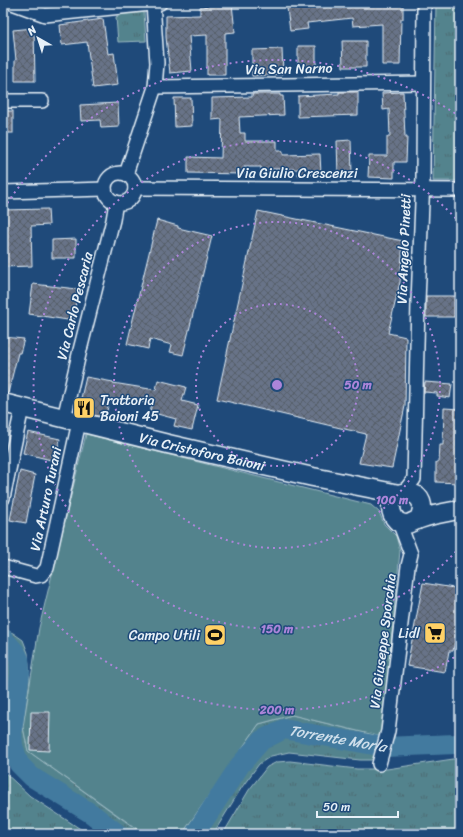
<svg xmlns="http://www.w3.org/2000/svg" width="463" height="837" viewBox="0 0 463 837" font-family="Sriracha,sans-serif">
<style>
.grass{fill:url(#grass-tufts);stroke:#9dbac2}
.pitch{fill:#52838d;stroke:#9dbac2}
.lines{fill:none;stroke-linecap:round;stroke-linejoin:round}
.river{stroke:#437a9f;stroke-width:20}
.building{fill:url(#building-cross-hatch);stroke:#e8f1f8}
.street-casing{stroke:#e8f1f8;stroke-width:16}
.secondary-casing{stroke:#e8f1f8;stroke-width:21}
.street{stroke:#1f4a7a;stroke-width:13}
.secondary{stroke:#1f4a7a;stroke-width:18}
.ring{fill:none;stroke:#ac85d9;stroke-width:2;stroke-dasharray:2 4}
.labels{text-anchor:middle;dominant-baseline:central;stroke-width:3;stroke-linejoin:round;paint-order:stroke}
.street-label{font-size:14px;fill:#e8f1f8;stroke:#1f4a7a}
.poi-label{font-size:14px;fill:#e8f1f8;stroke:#1f4a7a;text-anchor:end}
.water-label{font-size:15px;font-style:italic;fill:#cfdfeb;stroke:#1f4a7a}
.centre{fill:#ac85d9;stroke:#1f4a7a;stroke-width:2}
.ring-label{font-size:12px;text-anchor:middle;font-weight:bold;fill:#ac85d9;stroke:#1f4a7a;stroke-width:3;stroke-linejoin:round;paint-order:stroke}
</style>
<defs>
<pattern id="grass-tufts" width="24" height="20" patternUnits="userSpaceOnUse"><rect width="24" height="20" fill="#52838d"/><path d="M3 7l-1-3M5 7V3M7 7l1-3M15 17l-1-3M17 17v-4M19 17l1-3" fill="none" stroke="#4d6b72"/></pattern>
<pattern id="building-cross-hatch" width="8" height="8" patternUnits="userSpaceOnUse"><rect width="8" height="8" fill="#687388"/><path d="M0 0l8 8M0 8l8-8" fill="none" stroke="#575e69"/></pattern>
</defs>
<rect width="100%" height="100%" fill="#1f4a7a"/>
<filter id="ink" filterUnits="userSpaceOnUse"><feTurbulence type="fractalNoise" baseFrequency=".025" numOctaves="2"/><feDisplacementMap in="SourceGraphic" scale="8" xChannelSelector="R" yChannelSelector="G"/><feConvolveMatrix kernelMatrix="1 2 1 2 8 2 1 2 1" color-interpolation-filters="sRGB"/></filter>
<g filter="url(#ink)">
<!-- grass -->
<g class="grass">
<polygon points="436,3 460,3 460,181 433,181"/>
<polygon points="144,12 146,41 118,42 116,17 123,14"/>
<polygon points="3,629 13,633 23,640 28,653 30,680 23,727 28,751 143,834 100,834 89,822 38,788 3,756"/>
<polygon points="292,715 382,737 378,756 371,760 360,760 289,752 271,756 259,764 242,787 213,834 182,834 259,724"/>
<polygon points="460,758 460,834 223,834 249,790 267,767 277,762 290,761 357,769 387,769"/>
<polygon points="3,771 30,796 88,834 3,834"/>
</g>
<!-- pitch -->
<polygon class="pitch" points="86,434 371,505 379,512 384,524 396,536 400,551 382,737 292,715 259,724 182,834 144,834 28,751 23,727 39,628"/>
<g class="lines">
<!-- river -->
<g class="river">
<polyline points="3,638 16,653 19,659 20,673 12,731 13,746 19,764 32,777 92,814 118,834"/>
<path id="s1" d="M195 834 240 765 262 740 284 729 385 747 455 744 460 743"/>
</g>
</g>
<!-- building -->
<g class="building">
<polygon points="317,3 403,3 403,19 401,19 400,65 382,65 382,24 353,26 352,18 307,23 308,29 290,31 287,8 317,4"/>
<polygon points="232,4 235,32 225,33 225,75 207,75 207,35 189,36 192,71 170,73 166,37 166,16 200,15 200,7"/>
<polygon points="103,19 108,54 114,53 118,85 93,88 87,42 62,45 60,25"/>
<polygon points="34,28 35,81 15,81 15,60 16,60 13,30"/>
<polygon points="342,41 366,41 366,67 343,67"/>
<polygon points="298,46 316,46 316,68 298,69"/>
<polygon points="282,49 283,74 252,76 252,50"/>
<polygon points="339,92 358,92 358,115 298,117 298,96 339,94"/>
<polygon points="403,92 405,137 407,137 406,162 394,162 394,178 368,177 369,156 387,156 387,137 390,137 389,109 383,110 382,93"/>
<polygon points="252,94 280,94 280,96 283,96 284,115 239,117 240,133 245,133 245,141 277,141 277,151 283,151 283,155 320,154 321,174 298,175 298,169 271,169 271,174 261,174 261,167 244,167 244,174 188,173 188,157 221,158 222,119 212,120 212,98 252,97"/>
<polygon points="174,98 191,98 192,126 175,127"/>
<polygon points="118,103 119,127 101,128 100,120 81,121 80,105"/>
<rect x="3" y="111" width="10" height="22"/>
<polygon points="351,140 352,174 338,175 337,141"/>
<polygon points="48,209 49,225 31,226 32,266 3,267 3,210"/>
<polygon points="258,211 403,241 400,282 388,333 406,337 405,406 392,468 359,463 366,434 217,399"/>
<polygon points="157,220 178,226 178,228 212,236 183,355 170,352 172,345 150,339 148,349 127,344"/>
<polygon points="76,239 76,258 52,258 52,240"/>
<polygon points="33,284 77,289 74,321 29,314"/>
<rect x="426" y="296" width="28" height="21"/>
<polygon points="3,337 24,339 20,353 18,353 8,393 3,393"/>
<polygon points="86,377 113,382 113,383 156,390 158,380 186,387 182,401 198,405 192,430 174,426 176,419 150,412 152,403 110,399 105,418 78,411"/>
<polygon points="425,382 452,384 450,398 437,396 437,393 424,392"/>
<polygon points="444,408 460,409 459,464 460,464 460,483 436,482 436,462 439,462 440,445 443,445"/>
<polygon points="28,432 60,439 55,461 23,453"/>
<polygon points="20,471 35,475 26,523 10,520"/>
<polygon points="423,583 460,589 460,615 453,651 449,651 445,672 407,666"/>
<polygon points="31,712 50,712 49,751 30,750"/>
</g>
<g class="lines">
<!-- street casing -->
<g class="street-casing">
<g id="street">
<polyline points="12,3 45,15 160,3"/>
<polyline points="155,87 423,83"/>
<polyline points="3,101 42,101"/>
<circle cx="120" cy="188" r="15"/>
<polyline points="126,174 155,87 157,63 153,3"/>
<polyline points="135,188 460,190"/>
<polyline points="3,192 105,189"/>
<polyline points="64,418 80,350 113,220 116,202"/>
<polyline points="404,492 414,479 418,302 423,178 424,3"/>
<polyline points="3,498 22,408"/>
<polyline points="3,567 36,576 41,575 47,568 79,422"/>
<polyline points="379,764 388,731 408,566 411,554 399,522"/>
</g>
</g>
<!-- secondary casing -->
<g class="secondary-casing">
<g id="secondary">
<path id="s2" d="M3 403 168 444 313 477 399 494"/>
<path d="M418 520C435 490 392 483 391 507 391 513 393 517 397 521 400 523 403 524 406 524 411 524 415 520 420 519 431 515 442 513 453 511"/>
</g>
</g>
<!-- street -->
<use href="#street" class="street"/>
<!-- secondary -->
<use href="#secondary" class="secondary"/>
</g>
</g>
<!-- distance rings -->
<g class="ring">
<circle cx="277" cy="385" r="81"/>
<circle cx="277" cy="385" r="163"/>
<path d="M460 547A244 244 0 1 1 460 223"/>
<path d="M459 654A325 325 0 0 1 4 562M4 208A325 325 0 0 1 459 116"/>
</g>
<!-- icons -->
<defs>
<g id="restaurant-square" transform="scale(1.15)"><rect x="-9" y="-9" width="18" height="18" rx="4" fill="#ffd166" stroke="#1f4a7a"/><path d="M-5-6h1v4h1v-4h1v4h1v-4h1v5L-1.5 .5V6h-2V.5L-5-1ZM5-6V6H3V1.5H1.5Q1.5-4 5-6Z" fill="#111"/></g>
<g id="supermarket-square" transform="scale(1.15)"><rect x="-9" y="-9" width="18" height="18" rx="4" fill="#ffd166" stroke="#1f4a7a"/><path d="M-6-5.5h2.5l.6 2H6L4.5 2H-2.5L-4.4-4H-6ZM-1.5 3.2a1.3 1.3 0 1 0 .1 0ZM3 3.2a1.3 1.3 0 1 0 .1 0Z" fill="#111"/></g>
<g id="stadium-square" transform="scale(1.15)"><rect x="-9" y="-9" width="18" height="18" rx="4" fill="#ffd166" stroke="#1f4a7a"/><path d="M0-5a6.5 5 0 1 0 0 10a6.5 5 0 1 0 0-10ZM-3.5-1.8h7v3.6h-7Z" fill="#111"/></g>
</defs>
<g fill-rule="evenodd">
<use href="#restaurant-square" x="84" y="408"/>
<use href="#supermarket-square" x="435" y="633"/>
<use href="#stadium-square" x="215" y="635"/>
</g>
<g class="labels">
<!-- street labels -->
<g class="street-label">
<text transform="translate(289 69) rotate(-1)">Via San Narno</text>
<text x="297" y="173">Via Giulio Crescenzi</text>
<text transform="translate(404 249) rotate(-88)">Via Angelo Pinetti</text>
<text transform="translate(75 306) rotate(-76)">Via Carlo Pescaria</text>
<text stroke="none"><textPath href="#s2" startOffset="205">Via Cristoforo Baioni</textPath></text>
<text transform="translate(46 499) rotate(-78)">Via Arturo Turani</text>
<text transform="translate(383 641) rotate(-83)">Via Giuseppe Sporchia</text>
</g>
<!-- poi labels -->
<g class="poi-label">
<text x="100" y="400" text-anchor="start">Trattoria<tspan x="100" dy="16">Baioni 45</tspan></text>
<text x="420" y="633">Lidl</text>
<text x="200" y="635">Campo Utili</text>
</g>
<!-- water labels -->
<g class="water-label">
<text stroke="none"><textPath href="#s1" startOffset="195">Torrente Morla</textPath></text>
</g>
</g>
<circle cx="277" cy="385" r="6" class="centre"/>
<g class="ring-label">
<text x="358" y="389">50 m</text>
<text x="392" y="504">100 m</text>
<text x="277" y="633">150 m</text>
<text x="277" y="714">200 m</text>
</g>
<!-- margin -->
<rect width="463" height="837" fill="none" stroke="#1f4a7a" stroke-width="16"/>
<rect x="8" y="8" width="447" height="821" fill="none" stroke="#e8f1f8" stroke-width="1.5" filter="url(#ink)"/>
<!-- north arrow -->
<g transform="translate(38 38) rotate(321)" stroke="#1f4a7a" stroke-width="3" paint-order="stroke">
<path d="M0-3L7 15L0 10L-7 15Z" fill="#e8f1f8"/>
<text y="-6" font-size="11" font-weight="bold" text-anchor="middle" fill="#e8f1f8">N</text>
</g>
<!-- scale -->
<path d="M317 811v6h81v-6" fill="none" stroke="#e8f1f8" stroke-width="2"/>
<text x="323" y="811" font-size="12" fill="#e8f1f8" stroke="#1f4a7a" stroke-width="3" paint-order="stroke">50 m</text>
</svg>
